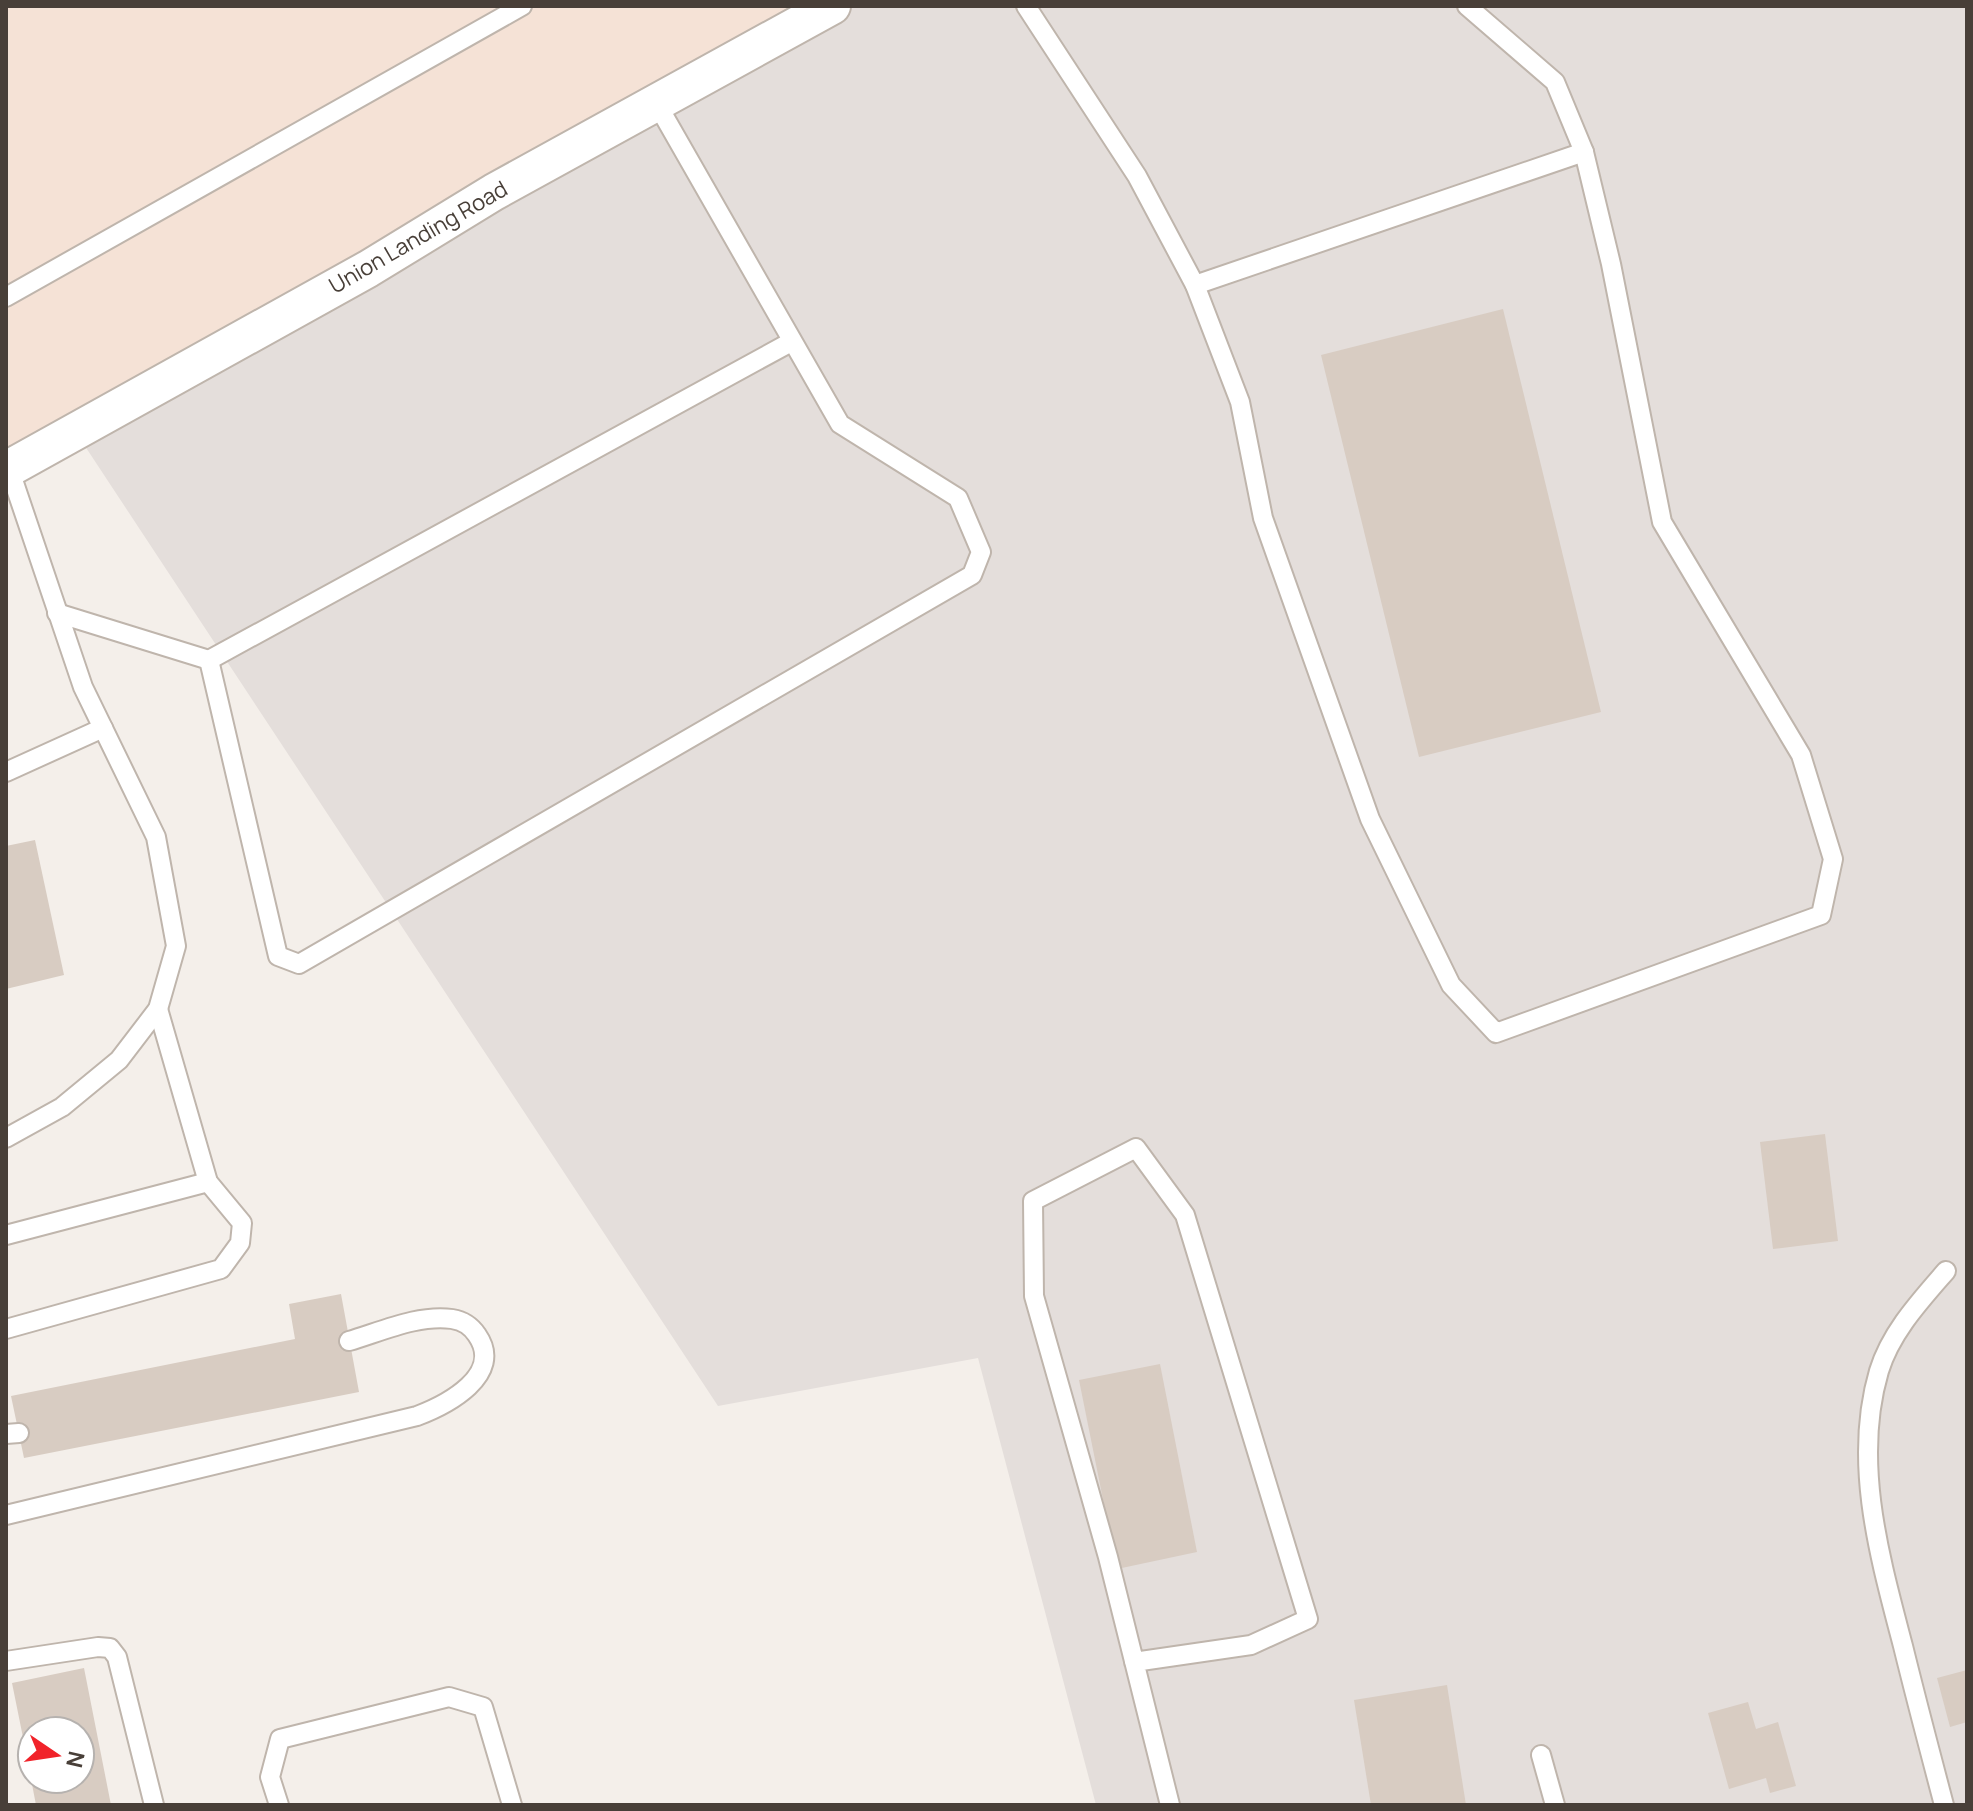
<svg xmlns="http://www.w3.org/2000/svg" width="1973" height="1811" viewBox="0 0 1973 1811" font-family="Manrope,sans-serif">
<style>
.commercial{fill:#f5e2d6}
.industrial{fill:#e4dedb}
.building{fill:#d8ccc2}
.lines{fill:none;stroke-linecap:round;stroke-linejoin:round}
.lane-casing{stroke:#bfb5ac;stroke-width:22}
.street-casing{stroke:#bfb5ac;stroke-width:40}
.lane{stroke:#fff;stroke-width:18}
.street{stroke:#fff;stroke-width:36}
.labels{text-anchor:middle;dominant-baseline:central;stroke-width:6;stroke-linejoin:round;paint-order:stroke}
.street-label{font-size:22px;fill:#483f38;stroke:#fff}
</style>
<rect width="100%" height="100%" fill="#f4efea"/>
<!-- commercial -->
<polygon class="commercial" points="6,6 834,6 6,473"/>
<!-- industrial -->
<polygon class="industrial" points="833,6 1967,6 1967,1805 1096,1805 978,1358 718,1406 75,431"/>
<!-- building -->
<g class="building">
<polygon points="1503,309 1601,712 1419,757 1321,355"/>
<polygon points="35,840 64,975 6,989 6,846"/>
<polygon points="1825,1134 1838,1241 1773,1249 1760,1142"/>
<polygon points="341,1294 359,1392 24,1458 11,1396 295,1339 289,1304"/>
<polygon points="1160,1364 1197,1552 1117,1569 1079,1380"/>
<polygon points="84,1668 111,1805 36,1805 31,1779 80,1779 80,1731 32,1731 31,1777 12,1683"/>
<polygon points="1967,1670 1967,1722 1950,1727 1937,1678"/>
<polygon points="1447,1685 1466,1805 1371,1805 1354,1700"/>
<polygon points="1748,1702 1756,1729 1778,1722 1796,1786 1770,1793 1766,1778 1729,1789 1708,1713"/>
</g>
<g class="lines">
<!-- lane casing -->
<g class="lane-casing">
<g id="lane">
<polyline points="1026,6 1137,176 1195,285 1240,402 1263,518 1370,819 1451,985 1496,1033 1821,915 1833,859 1801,755 1662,522 1611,264 1584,152 1555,82 1467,6"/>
<polyline points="1195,285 1584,152"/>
<polyline points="6,297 522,6"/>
<polyline points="57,613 209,660 278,956 299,964 972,575 981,552 958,498 840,424 657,104"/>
<polyline points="209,660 791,342"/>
<polyline points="6,772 103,728"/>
<polyline points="6,1138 62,1107 119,1060 158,1009 176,946 156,837 83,687 9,468"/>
<polyline points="6,1235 208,1182"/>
<polyline points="6,1329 221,1269 240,1243 242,1223 208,1182 158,1009"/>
<polyline points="6,1434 19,1433"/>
<path d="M6 1515 417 1416C446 1405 505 1375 477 1335 471 1326 464 1321 452 1319 419 1314 380 1332 349 1341"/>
<polyline points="6,1661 98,1647 110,1648 117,1657 154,1805"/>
<polyline points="1134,1662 1251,1645 1308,1619 1185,1215 1136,1148 1033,1201 1034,1296 1108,1557 1170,1805"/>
<polyline points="1541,1755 1555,1805"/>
<polyline points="279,1805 270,1777 280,1739 449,1697 483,1707 512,1805"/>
<path d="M1944 1805C1930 1752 1916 1699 1903 1646 1880 1558 1852 1462 1879 1371 1891 1332 1920 1301 1946 1271"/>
</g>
</g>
<!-- street casing -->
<g class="street-casing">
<polyline id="street" points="6,470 368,269 494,192 832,6"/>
</g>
<!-- lane -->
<use href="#lane" class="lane"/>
<!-- street -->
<use href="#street" class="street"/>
</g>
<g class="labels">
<!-- street labels -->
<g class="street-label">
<text transform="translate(418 237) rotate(-30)">Union Landing Road</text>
</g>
</g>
<!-- border -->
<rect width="1973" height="1811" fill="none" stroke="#483f38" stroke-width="16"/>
<!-- north arrow -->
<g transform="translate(56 1755) rotate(103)"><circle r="38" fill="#ffffff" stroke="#b6b2af" stroke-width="2"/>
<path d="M0-6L14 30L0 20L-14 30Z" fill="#f1232a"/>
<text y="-12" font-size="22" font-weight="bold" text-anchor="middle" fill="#483f38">N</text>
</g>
</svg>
